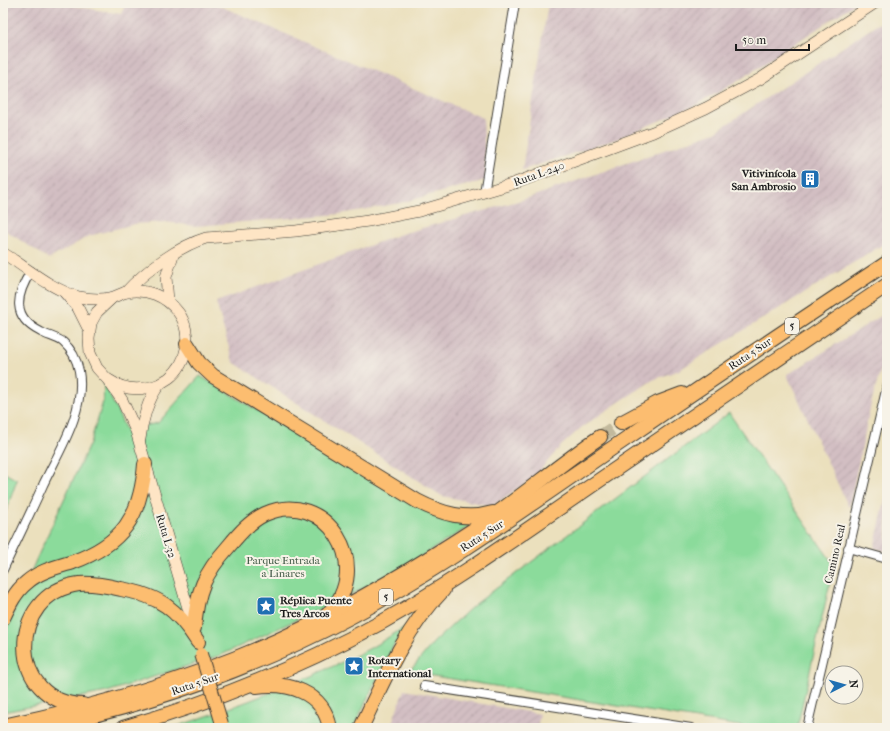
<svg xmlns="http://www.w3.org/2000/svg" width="890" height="731" viewBox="0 0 890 731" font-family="'IM FELL French Canon',serif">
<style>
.industrial{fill:url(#industrial-furrows)}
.green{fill:#8bdb9b;stroke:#547c5c}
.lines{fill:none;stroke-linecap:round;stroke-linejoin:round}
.highway-tunnel{stroke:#c2b99d;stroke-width:14;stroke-dasharray:14 7;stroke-linecap:butt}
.street-casing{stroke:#3b3934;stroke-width:10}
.secondary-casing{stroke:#3b3934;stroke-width:12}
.highway-casing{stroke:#3b3934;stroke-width:16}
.street{stroke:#fff;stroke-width:8}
.secondary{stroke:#fee5c5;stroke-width:11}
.highway{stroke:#fcbd6f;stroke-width:14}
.primary-bridge-casing{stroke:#3b3934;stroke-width:14;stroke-linecap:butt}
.primary-bridge{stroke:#fcbd6f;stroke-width:12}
.labels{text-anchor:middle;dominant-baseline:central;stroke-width:4;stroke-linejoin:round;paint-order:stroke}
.shield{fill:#f7f3e8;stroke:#5e5c59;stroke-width:1}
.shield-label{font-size:10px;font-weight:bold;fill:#1c1c1c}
.poi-label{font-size:11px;font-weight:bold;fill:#1c1c1c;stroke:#f7f3e8;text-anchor:start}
.street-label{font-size:11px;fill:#1c1c1c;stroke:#f7f3e8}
.park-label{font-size:11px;fill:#3d5542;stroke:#f7f3e8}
</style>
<defs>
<pattern id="industrial-furrows" width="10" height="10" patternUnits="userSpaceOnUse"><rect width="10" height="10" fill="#d2bec2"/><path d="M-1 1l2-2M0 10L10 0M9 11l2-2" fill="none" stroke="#b4a3a6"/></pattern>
</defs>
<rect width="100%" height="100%" fill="#f7f3e8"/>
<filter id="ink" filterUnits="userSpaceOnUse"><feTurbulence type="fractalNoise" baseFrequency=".025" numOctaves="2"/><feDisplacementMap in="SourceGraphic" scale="8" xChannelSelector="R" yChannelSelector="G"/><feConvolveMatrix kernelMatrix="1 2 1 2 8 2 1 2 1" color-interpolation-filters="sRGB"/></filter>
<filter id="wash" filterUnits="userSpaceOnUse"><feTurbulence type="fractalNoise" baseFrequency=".012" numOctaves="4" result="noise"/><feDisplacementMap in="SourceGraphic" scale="16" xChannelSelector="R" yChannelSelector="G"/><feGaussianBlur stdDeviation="0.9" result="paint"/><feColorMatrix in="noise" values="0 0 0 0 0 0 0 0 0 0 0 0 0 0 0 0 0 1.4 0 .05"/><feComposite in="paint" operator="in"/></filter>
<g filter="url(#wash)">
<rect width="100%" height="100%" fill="#ebe0bd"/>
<!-- industrial -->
<g class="industrial">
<polygon points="3,3 57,3 121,14 126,3 213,3 483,118 486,180 400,203 340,214 196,226 165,222 134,224 89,236 49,259 3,229"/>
<polygon points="548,3 856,3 738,81 698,104 617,139 522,170"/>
<polygon points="887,18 887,242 679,370 653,380 607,410 582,427 562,445 532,479 492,506 442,496 233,362 216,302 401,234 525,199 715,132"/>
<polygon points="887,312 887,348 871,404 849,508 787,375"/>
<polygon points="887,493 887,552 874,548"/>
<polygon points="404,690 540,714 537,728 390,728"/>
</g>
<!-- green -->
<g class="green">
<polygon points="200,376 415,505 478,521 388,577 221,655 107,692 3,712 3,637 36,560 90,443 103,402 104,383 126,430 158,423"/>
<polygon points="729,413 834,565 797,728 752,728 409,672 434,642 473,606"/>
<polygon points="3,472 17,480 3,519"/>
<path d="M410 624 393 646 353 728H172C235 707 297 684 357 655 376 646 393 634 410 624Z"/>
</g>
</g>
<g filter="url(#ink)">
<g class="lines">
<!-- highway-tunnel -->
<polyline class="highway-tunnel" points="600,437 621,423"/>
<!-- street casing -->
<g class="street-casing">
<g id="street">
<polyline points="484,193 515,3"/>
<polyline points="848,548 887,559"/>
<path d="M3 570C16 542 30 514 43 485 59 451 86 411 79 371 77 360 71 349 63 342 56 337 48 336 41 332 11 317 16 295 31 271"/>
<polyline points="424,686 691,728"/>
<polyline points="807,728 887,386"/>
</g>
</g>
<!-- secondary casing -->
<g class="secondary-casing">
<g id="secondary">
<path d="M3 253C27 268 52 290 79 297 89 299 100 300 110 298 116 297 121 293 127 292 146 288 166 296 178 312 186 322 188 337 186 349 184 360 178 371 169 378 166 380 162 382 159 385 148 399 142 421 140 439"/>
<path d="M126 292C145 271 179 246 206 238L296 231 368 221 419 211 515 183 653 132 706 108 760 79 875 3"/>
<polyline points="65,293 78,308 89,330"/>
<polyline points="112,298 97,312 91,323 89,338 90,353 97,368 108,380 122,400 136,431 193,625"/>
<polyline points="168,301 166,277 173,255"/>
<path d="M109 380C125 391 142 391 160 384"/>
</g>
</g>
<!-- highway casing -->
<g class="highway-casing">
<g id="highway">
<path d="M187 344 199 363 213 376 417 501C442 514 466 521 493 513"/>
<polyline points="621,423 658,403 682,394"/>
<path d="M3 618C9 605 15 592 26 583 39 571 57 567 73 562 122 544 141 517 145 464"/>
<path d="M194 628C197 591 204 574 229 546 239 534 250 521 265 514 325 487 376 566 328 614"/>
<path d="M256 686C288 682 323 691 330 728"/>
<path d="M83 705C7 703 6 594 79 584 93 583 108 586 121 589 160 596 177 609 198 642"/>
<path d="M3 726C105 705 210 674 304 628 362 599 418 566 473 530 517 501 557 466 600 437"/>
<path d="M37 728C145 706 252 669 350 617 448 565 539 498 630 436 715 377 801 320 887 263"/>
<path d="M123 728C213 702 300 667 382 622 461 578 535 524 610 473 702 410 794 348 887 285"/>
<path d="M361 728C384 679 405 629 443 590"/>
</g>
</g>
<!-- street -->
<use href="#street" class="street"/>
<!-- secondary -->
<use href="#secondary" class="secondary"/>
<!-- highway -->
<use href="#highway" class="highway"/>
<!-- primary-bridge casing -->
<g class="primary-bridge-casing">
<polyline id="primary-bridge" points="201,654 222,724"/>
</g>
<!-- primary-bridge -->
<use href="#primary-bridge" class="primary-bridge"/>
</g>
</g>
<!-- icons -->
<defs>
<g id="building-square" transform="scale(1)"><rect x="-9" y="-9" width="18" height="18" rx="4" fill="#1f6fb2" stroke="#f7f3e8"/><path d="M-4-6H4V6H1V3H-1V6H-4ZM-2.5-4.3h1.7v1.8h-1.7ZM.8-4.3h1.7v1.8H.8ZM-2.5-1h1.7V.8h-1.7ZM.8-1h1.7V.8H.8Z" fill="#fff"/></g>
<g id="sight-square" transform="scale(1)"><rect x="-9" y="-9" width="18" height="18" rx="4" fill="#1f6fb2" stroke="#f7f3e8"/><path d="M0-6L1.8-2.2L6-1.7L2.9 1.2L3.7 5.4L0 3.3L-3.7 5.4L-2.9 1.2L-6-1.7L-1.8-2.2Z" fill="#fff"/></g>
</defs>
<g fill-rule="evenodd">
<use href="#building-square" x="810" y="179"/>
<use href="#sight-square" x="266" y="606"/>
<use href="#sight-square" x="354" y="666"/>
</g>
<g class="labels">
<!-- shield labels -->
<g class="shield">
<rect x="785" y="318" width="14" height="16" rx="3"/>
<rect x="379" y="589" width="14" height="16" rx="3"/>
</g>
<g class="shield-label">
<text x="792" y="326">5</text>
<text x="386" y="597">5</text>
</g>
<!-- poi labels -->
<g class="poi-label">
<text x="796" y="173" text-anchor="end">Vitivinícola<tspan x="796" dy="13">San Ambrosio</tspan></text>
<text x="280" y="600">Réplica Puente<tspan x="280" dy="13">Tres Arcos</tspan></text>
<text x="368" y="660">Rotary<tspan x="368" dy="13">International</tspan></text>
</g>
<!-- street labels -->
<g class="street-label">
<text transform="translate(539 174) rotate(-20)">Ruta L-240</text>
<text transform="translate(750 354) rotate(-34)">Ruta 5 Sur</text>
<text transform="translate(166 536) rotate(73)">Ruta L-32</text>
<text transform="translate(482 536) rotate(-33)">Ruta 5 Sur</text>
<text transform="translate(835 554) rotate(-77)">Camino Real</text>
<text transform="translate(195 684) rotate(-19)">Ruta 5 Sur</text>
</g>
<!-- park labels -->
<g class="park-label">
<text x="283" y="560">Parque Entrada<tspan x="283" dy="13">a Linares</tspan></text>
</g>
</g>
<!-- margin -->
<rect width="890" height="731" fill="none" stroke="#f7f3e8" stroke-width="16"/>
<!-- north arrow -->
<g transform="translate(844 685) rotate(84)"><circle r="19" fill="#f7f3e8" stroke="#9f9d96"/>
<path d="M0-3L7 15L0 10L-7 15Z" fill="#1f6fb2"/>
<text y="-6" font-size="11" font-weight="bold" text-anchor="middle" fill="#1c1c1c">N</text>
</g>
<!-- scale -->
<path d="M736 44v6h73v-6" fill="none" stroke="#1c1c1c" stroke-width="2"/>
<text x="742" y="44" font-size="12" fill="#1c1c1c" stroke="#f7f3e8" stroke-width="3" paint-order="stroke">50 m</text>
</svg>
